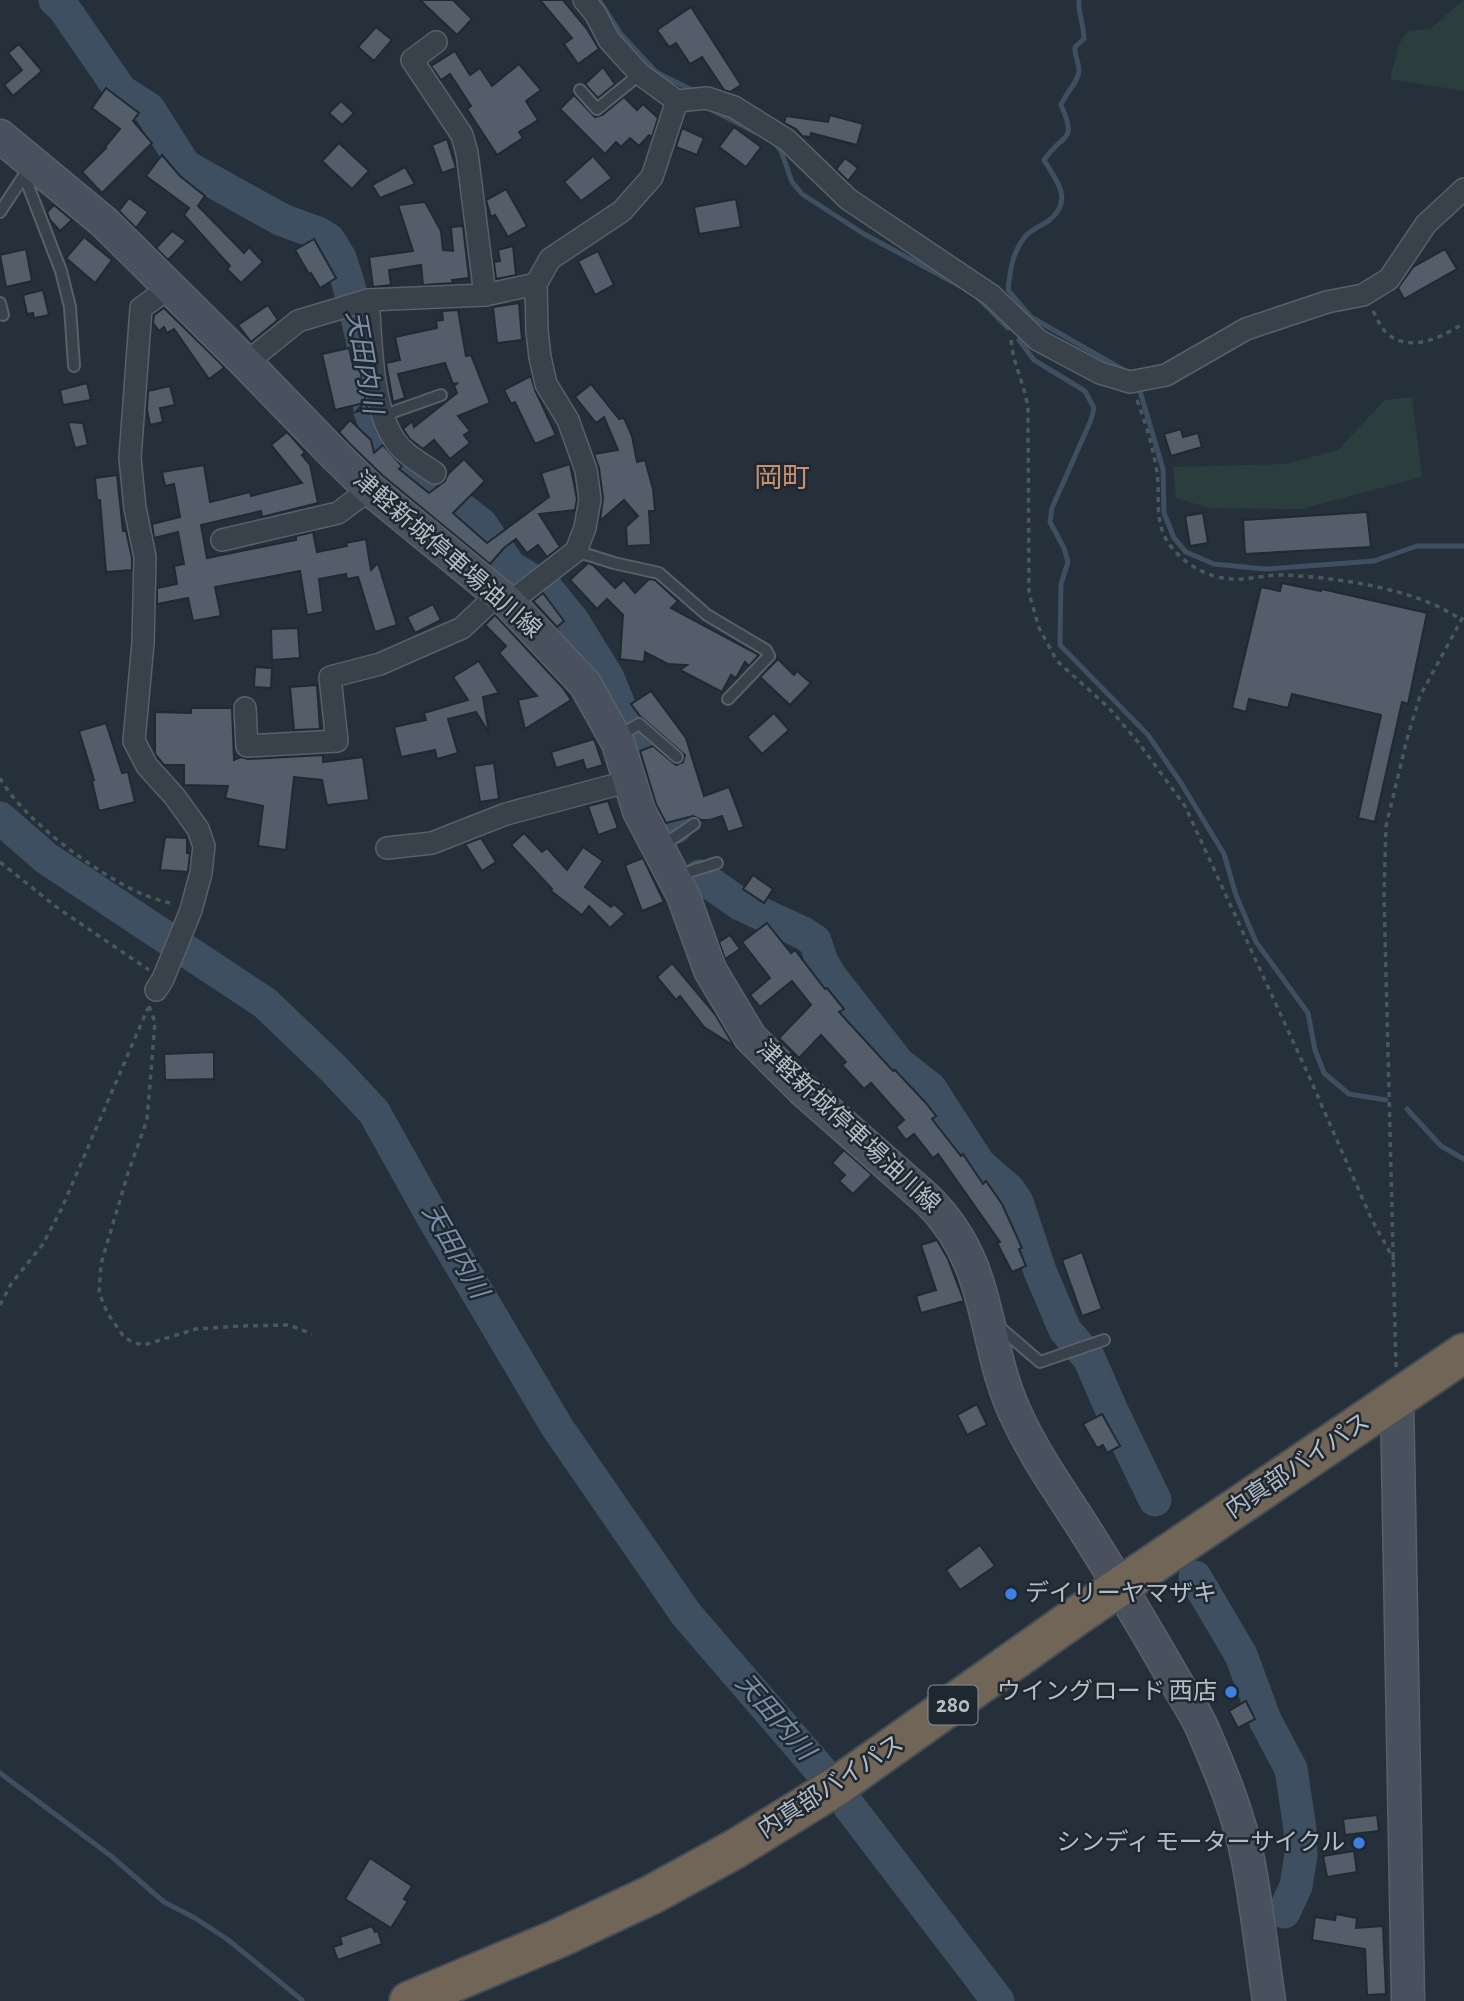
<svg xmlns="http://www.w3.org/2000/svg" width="1464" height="2001" viewBox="0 0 1464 2001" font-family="'Alegreya Sans','Noto Sans JP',sans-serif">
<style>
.green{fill:#2b3e3d}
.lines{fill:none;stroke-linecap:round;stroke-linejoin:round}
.stream{stroke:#3d4f61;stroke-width:5}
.river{stroke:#3d4f61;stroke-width:33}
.building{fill:#535e6a;stroke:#212932;stroke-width:2}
.lane-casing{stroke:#586069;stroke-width:14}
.street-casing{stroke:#586069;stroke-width:24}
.secondary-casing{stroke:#586069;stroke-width:35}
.highway-casing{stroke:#454d56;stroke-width:42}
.path{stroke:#48595b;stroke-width:3.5;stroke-dasharray:5 5;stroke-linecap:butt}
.lane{stroke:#39424b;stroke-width:10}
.street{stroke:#39424b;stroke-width:21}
.secondary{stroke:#48515d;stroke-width:32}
.highway{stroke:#706557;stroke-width:38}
.shop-dot{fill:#3f7fe0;stroke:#1f2730;stroke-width:2.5}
.labels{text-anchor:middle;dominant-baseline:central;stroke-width:5;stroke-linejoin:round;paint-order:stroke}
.shield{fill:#1f2730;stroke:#889099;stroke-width:2}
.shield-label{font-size:23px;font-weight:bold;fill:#b5bdc6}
.street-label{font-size:24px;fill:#b5bdc6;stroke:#1f2730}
.poi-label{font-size:24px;fill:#b5bdc6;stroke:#1f2730;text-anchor:end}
.water-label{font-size:26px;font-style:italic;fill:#798fa6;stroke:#1f2730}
.quarter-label{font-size:28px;fill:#c9906d;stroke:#1f2730}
</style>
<rect width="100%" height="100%" fill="#26303a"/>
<!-- green -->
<g class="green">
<polygon points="1464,0 1464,91 1390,79 1399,44 1408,31 1430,29"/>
<polygon points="1412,397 1422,477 1301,509 1209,508 1176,498 1173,467 1286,464 1338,450 1385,400"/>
</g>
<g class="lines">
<!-- stream -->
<g class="stream">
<polyline points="599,0 621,34 656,72 696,92"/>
<path d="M1079 0C1078 14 1084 25 1084 39L1075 47C1074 56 1079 62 1079 70 1079 82 1066 92 1061 105 1078 143 1063 132 1044 160 1057 182 1075 201 1047 222 1040 226 1029 231 1024 238 1012 253 1010 272 1008 290L1031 317 1127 372"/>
<polyline points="710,109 757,133"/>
<polyline points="775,143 781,151 792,182 802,194 864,234 960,286"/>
<polyline points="975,295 1008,328"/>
<polyline points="1019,340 1034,360 1085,391 1094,408 1091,420 1052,508 1050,522 1064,548 1068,562 1061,584 1060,645 1148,735 1181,783 1224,854 1236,895 1256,942 1308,1013 1315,1050 1324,1073 1349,1094 1386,1100"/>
<polyline points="1140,391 1163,469 1164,513 1174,538 1186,552 1214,564 1265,569 1374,561 1417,546 1464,546"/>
<polyline points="1407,1109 1441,1146 1464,1159"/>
<polyline points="0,1773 111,1856 164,1902 195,1918 227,1939 302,2000"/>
</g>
<!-- river -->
<g class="river">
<polyline points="55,0 63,7 121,91 149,109 185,166 282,220 318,233 329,240 340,258 349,286 362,338 370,411 379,435 394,457 481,524 510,567 547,589 573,621 608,678 624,717 636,735 650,743 670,765 679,802 676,827"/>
<polyline points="0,818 46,858 265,1003 333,1068 374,1112 432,1216 557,1427 686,1614 821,1771"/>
<polyline points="700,876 740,904 803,933 815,941 822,962 831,977 898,1063 930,1088 979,1164 1009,1190 1017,1202 1040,1271 1065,1330 1089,1358 1112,1411 1155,1500"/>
<polyline points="1195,1577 1241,1655 1265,1720 1291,1769 1300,1829 1301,1855 1296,1886 1284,1912"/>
<polyline points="849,1806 998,2001"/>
</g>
</g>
<!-- building -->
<g class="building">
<polygon points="420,0 453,0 472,19 457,35"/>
<polygon points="540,0 563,0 587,29 599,49 578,64 564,44 572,38"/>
<polygon points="691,7 741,85 730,92 724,90 702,57 690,64 676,43 669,47 657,30"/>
<polygon points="376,27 392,40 374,61 358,47"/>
<polygon points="19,44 42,71 13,96 4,85 22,70 8,53"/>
<polygon points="455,51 470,75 480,68 492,86 519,64 541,90 526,101 538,120 519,132 523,138 497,155 467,109 471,106 450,74 441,80 431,66"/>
<polygon points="603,67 615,84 598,98 585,84"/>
<polygon points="106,88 139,113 133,121 152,143 102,193 82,172 106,148 105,147 120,129 92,108"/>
<polygon points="574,95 595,117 602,115 624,97 637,110 643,104 658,118 652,137 649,135 639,146 630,138 621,147 616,142 605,154 560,109"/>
<polygon points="341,101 354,113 342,125 329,113"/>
<polygon points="830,115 863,124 857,145 811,133 810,137 802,136 796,129 784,123 786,116 828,122"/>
<polygon points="734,127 761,147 746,167 719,147"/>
<polygon points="682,128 704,138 697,155 676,147"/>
<polygon points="447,139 456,168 442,173 432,145"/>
<polygon points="339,143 369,171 352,189 322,161"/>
<polygon points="162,155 180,176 205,196 198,206 244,253 249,247 263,262 241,283 227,269 230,266 184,215 189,208 146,176"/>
<polygon points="593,156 612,178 581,201 564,182"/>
<polygon points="845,158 858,168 848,181 836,169"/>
<polygon points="405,167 415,184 380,198 372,185"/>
<polygon points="506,189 527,226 508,237 495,215 491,217 486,200"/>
<polygon points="129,198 148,212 136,228 119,211"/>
<polygon points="736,199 741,227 699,234 694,207"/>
<polygon points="425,202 441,231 443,250 453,251 451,227 463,226 469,278 452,280 453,283 423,285 421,265 389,270 391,285 373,287 369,257 413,251 398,205"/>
<polygon points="54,205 72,220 60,231 50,220 47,212"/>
<polygon points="172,231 186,241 168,260 156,248"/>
<polygon points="84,237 112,260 95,283 66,258"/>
<polygon points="314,239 336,278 320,288 311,273 309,274 295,250"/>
<polygon points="513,246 516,275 496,279 494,262 500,261 498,250"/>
<polygon points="26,249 32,281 6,287 0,255"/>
<polygon points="1445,249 1457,269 1404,299 1398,288 1413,267"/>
<polygon points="598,251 614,285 595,295 578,261"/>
<polygon points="43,290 49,315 34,318 33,313 27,314 23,295"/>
<polygon points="519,303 522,340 497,343 493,307"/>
<polygon points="268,305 278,320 251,342 238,325"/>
<polygon points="164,308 222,365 224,368 209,379 174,329 167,333 164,327 159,331 153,323 154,315"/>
<polygon points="458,310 466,356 471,355 490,403 458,416 470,431 464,435 470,443 450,459 434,440 423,449 410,439 403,429 412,421 414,427 457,393 454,386 458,383 453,384 445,363 398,374 405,398 393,402 386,363 400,360 395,337 437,328 436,321 443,320 442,311"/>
<polygon points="349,348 354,369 360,368 367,409 356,412 364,403 335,410 322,354"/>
<polygon points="531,376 535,390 556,435 535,444 515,402 511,404 504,390"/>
<polygon points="87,383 91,400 63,405 60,390"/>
<polygon points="591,384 619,419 624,418 632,436 637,462 645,460 653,489 655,511 649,511 651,545 627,546 626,527 638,516 624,500 600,521 603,498 599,468 594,454 618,450 604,417 596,423 575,397"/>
<polygon points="170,386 175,405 160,408 163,422 150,425 147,410 148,391"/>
<polygon points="350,420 371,440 374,453 383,445 402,466 399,469 429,493 445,481 448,474 464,459 485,481 453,513 487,543 549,497 541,473 570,464 577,499 575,510 539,514 560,547 547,557 538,545 527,553 516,539 504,548 490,564 382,475 349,443 339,432"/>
<polygon points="68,422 83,423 88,445 75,448"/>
<polygon points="1181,429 1183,437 1198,433 1202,447 1171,456 1164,434"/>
<polygon points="287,432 305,452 302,455 310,465 318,503 262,517 261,511 201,525 207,558 296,540 296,536 313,532 317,552 347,546 346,543 366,539 371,570 378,563 397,625 375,632 358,577 347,579 346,574 319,579 323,612 307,615 300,571 215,587 221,616 193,621 188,598 157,604 157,588 177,584 174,566 184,564 178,532 154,538 152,524 180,517 174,484 165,486 162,472 204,465 210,502 250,492 251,496 302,483 271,445"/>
<polygon points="117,475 123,531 126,531 132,558 132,570 106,572 100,500 97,500 95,478"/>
<polygon points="1367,512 1371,547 1245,554 1243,520"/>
<polygon points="1203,513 1208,543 1190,546 1185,516"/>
<polygon points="588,563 593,565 615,588 624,580 635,593 649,579 655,580 678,601 671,608 759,655 749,666 745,662 736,678 731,675 722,692 680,670 687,665 668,664 645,652 644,662 620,659 623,615 607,599 597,609 570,580"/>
<polygon points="1282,583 1321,591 1322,589 1427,613 1408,704 1402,702 1375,822 1358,818 1381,715 1292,694 1288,708 1249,699 1246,712 1232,708 1261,587 1280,591"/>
<polygon points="543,593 564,621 557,627 533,601"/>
<polygon points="433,604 441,620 415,633 407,617"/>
<polygon points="495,615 563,688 571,700 525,729 518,700 537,696 499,653 506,646 485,625"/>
<polygon points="298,628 300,658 272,660 271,629"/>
<polygon points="778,659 794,675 797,671 811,683 790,705 760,677"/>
<polygon points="479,661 499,693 483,697 489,733 476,712 448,719 458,753 437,759 435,750 401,757 394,727 426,720 424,713 468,700 453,677"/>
<polygon points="255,667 272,668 271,688 254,687"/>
<polygon points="317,685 320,729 294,730 290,687"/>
<polygon points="651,691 686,738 704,796 729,787 744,827 728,832 722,816 710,820 701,820 693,816 666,823 656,804 640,751 653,746 676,765 683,762 685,755 640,716 631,704"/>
<polygon points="191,708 232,708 234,760 241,757 248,759 323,755 323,762 363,757 369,800 327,805 322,780 294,777 286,850 258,846 263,806 225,798 228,786 184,785 184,765 164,765 155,754 155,712 191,713"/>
<polygon points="774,713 789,730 762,754 747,737"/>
<polygon points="106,723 122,773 128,772 135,802 99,811 92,781 94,780 79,731"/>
<polygon points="594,739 603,765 586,770 583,760 556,768 551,752"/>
<polygon points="494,763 499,799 480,802 474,766"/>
<polygon points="608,801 618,828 598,835 588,806"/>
<polygon points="524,833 542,852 547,848 567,870 583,847 603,861 585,887 611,907 614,904 625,914 610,928 589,906 582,915 551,891 552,889 511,845"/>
<polygon points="165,837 187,838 187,853 190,853 188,872 160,870"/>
<polygon points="481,838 496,862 482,871 465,844"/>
<polygon points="643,858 664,902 642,911 625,865"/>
<polygon points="753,875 773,889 764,903 743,889"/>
<polygon points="767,923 791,953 795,950 825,989 827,988 844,1009 839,1012 893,1071 895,1070 926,1103 936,1116 932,1119 961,1156 963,1154 983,1184 986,1181 1002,1204 1022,1248 1019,1249 1026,1266 1012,1272 997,1243 1000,1242 938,1154 933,1158 914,1134 906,1140 896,1127 904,1120 871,1083 864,1089 842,1065 846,1062 821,1035 799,1058 779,1038 811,1005 792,981 760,1007 750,995 770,978 742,942"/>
<polygon points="730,935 740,949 725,959 719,942"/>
<polygon points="672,963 715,1014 734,1046 704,1027 680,996 676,1000 657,977"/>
<polygon points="214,1052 214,1079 165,1080 164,1054"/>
<polygon points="844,1150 872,1175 853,1194 839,1181 845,1175 832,1163"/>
<polygon points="937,1240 948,1259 964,1301 921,1313 916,1296 936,1290 921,1245"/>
<polygon points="1082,1252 1102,1309 1082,1316 1062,1260"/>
<polygon points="977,1404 987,1425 967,1435 957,1415"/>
<polygon points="1102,1414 1120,1446 1107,1453 1103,1445 1097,1448 1083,1424"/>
<polygon points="980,1545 995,1566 960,1590 946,1570"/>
<polygon points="1246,1701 1255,1719 1238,1728 1229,1711"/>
<polygon points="1377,1815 1379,1831 1345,1835 1343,1819"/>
<polygon points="1354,1851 1357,1872 1327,1877 1323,1856"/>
<polygon points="370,1858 412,1886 404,1899 408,1901 391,1928 345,1899"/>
<polygon points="1336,1914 1357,1918 1356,1928 1383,1926 1386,1994 1367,1995 1365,1949 1312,1940 1315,1917 1335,1920"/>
<polygon points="372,1926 375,1932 378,1931 382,1944 338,1960 333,1947 342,1944 340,1937"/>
</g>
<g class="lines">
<!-- lane casing -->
<g class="lane-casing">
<g id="lane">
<polyline points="580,90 597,109 640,74"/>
<polyline points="24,175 61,271 70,307 74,366"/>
<polyline points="0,212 27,171"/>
<polyline points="0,303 3,315"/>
<polyline points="382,416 441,395"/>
<polyline points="576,551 614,563 659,573 707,615 766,650 769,656 728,699"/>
<polyline points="619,736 639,724 677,757"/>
<polyline points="662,846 694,824"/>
<polyline points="676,876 717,863"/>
<polyline points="998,1326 1040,1362 1104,1340"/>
</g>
</g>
<!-- street casing -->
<g class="street-casing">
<g id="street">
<polyline points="584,0 595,13 609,40 640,74 677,101 707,98 734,107 787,140 848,199 991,295 1038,340 1100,373 1130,382 1166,375 1246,329 1327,302 1363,295 1389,279 1426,224 1464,189"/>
<polyline points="436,42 412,60 462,135 467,153 485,295"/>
<polyline points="246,363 298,321 368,300"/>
<path d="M435 473C424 465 409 457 400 447 370 413 372 344 368 300L485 295 536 284"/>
<polyline points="222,540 338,513 370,489"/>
<polyline points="509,603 576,551 585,528 590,499 586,470 568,420 546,384 540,357 537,331 536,284 550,259 622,211 652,177 677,101"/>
<polyline points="245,708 247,746 337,741 330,677 380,664 462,628 498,594"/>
<polyline points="387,848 432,843 506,814 630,781"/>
<polyline points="156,990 163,979 191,910 201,873 204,846 198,829 175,797 147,766 134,741 143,643 145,557 135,508 130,458 141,308 169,288"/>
</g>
</g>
<!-- secondary casing -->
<g class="secondary-casing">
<g id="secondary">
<path d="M0 136 105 223 246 363 336 456 370 489 509 603 585 684 618 743 639 811 683 895 710 970 750 1037 802 1089 928 1200C996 1268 980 1343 1019 1421 1037 1459 1062 1494 1085 1530 1114 1576 1142 1623 1169 1670 1180 1690 1194 1709 1203 1730 1221 1772 1239 1815 1248 1860 1257 1907 1262 1954 1269 2001"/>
<polyline points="1397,1400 1408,2001"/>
</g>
</g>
<!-- highway casing -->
<g class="highway-casing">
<polyline id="highway" points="409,2001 557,1939 651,1895 735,1849 837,1786 1078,1615 1464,1353"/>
</g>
<!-- path -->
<g class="path">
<path d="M1373 311C1378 320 1381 329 1389 335 1412 353 1444 336 1464 323"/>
<path d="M1011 340C1013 364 1025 385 1028 409L1029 593 1039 628 1057 661 1109 708 1138 742 1185 806 1308 1074 1371 1218 1394 1260"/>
<path d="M1137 400C1146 424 1153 447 1157 472 1160 492 1155 516 1164 535 1173 556 1201 575 1223 578 1243 582 1261 575 1281 575 1335 577 1415 588 1460 619"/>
<path d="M0 778C23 820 97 874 142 894 151 898 163 901 173 904"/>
<polyline points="0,862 59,909 149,970"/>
<polyline points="149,1006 155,1022 147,1120 128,1173 101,1264 99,1293 108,1314 124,1337 134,1343 144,1345 196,1329 240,1326 289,1325 312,1334"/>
<polyline points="0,1305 11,1284 43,1244 61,1210 148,1008"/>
<polyline points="1396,1367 1384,896 1386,826 1407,739 1420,696 1464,615"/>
</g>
<!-- lane -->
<use href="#lane" class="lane"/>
<!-- street -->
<use href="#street" class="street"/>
<!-- secondary -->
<use href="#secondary" class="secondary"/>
<!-- highway -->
<use href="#highway" class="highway"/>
</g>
<!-- markers -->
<g class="shop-dot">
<circle cx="1011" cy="1594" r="7"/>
<circle cx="1231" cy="1692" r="7"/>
<circle cx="1359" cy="1843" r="7"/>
</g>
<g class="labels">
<!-- shield labels -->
<rect class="shield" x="928.5" y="1685.5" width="49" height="39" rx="5"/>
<g class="shield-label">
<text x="953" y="1705">280</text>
</g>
<!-- street labels -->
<g class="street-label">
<text transform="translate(447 555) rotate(41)">津軽新城停車場油川線</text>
<text transform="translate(848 1127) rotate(43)">津軽新城停車場油川線</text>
<text transform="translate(1298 1466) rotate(-34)">内真部バイパス</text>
<text transform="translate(831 1787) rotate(-33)">内真部バイパス</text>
</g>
<!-- poi labels -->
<g class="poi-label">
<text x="1025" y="1594" text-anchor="start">デイリーヤマザキ</text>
<text x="1217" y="1692">ウイングロード 西店</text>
<text x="1345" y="1843">シンディ モーターサイクル</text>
</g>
<!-- water labels -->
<g class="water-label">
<text transform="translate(364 362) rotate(80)">天田内川</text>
<text transform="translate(455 1251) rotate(60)">天田内川</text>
<text transform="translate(775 1717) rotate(49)">天田内川</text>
</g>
<!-- quarter labels -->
<g class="quarter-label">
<text x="782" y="479">岡町</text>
</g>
</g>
</svg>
